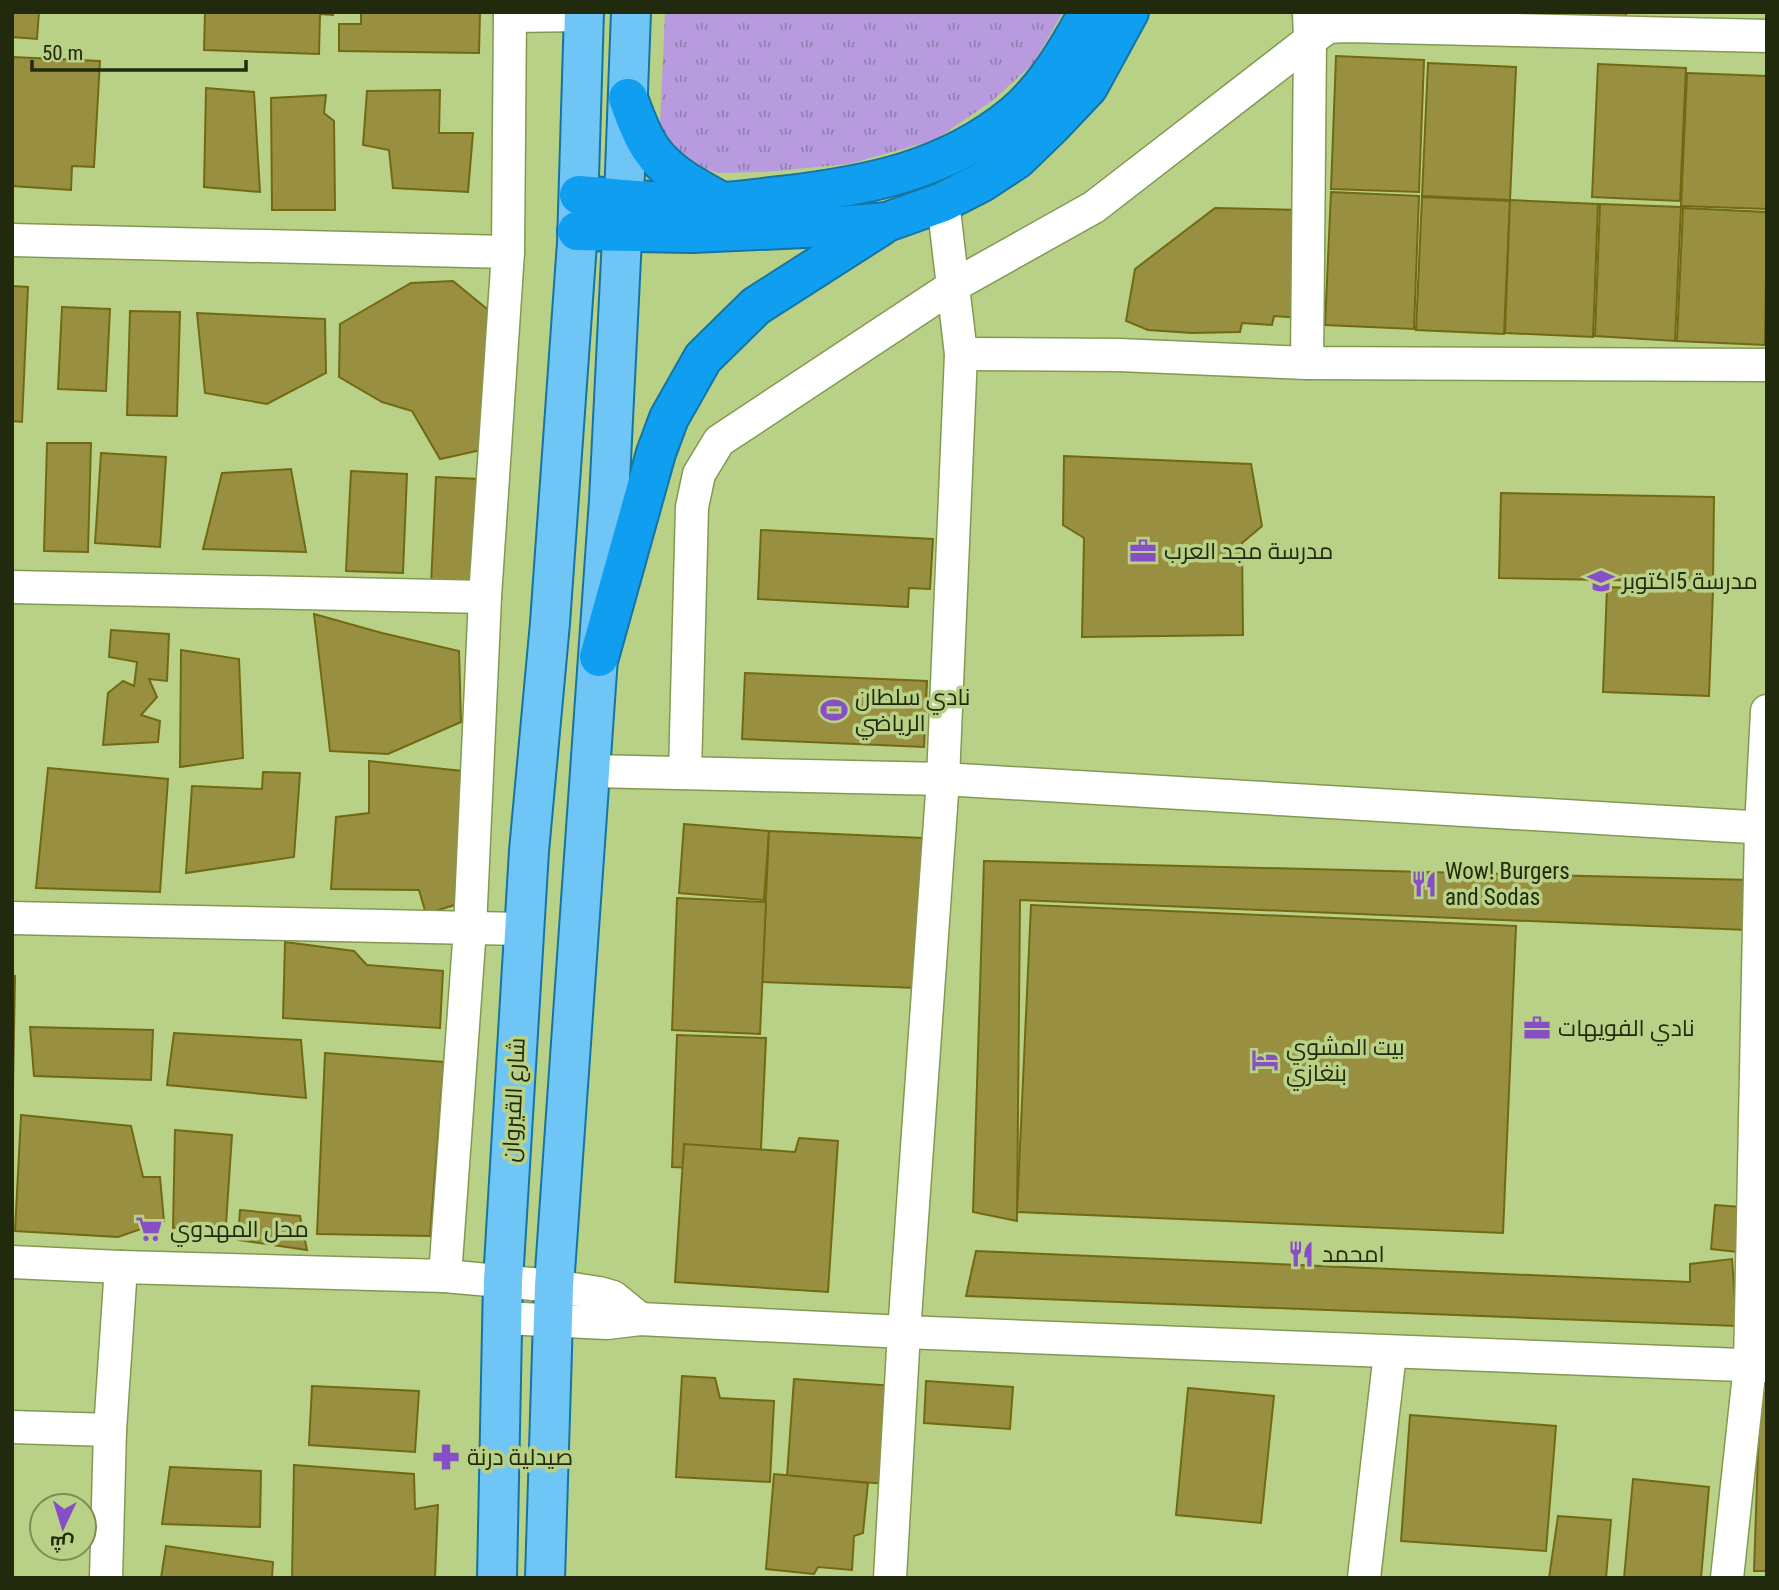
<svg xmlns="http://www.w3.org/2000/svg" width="1779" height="1590" viewBox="0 0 1779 1590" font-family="'Roboto Condensed',Cairo,sans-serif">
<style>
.grass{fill:url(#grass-tufts)}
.building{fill:#988f40;stroke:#726913;stroke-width:2}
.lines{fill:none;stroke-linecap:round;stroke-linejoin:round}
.minor-casing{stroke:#829951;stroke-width:35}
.major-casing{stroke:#1575a0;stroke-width:42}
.highway-casing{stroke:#1575a0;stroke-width:42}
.minor{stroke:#fff;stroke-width:32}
.major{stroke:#6fc5f6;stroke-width:38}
.highway{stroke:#0f9ef0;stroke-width:38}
.labels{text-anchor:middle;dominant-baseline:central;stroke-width:7;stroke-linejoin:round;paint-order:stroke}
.poi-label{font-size:23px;fill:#212a0c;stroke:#b9d187;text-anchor:start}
.street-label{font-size:23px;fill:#212a0c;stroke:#b9d187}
</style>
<defs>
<pattern id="grass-tufts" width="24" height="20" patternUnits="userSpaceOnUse" patternTransform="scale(1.75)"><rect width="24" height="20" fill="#b79bde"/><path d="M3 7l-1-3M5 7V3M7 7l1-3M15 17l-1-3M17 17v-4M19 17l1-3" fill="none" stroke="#947fb2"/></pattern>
</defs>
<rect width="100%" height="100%" fill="#b9d187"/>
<!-- grass -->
<polygon class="grass" points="665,12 1063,12 1033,64 992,101 935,140 849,164 766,172 718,173 695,165 675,149 660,125"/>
<!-- building -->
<g class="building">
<polygon points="12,12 39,12 37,39 12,37"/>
<polygon points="205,12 333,12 333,15 320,14 319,54 204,50"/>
<polygon points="361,12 480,12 479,53 339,51 339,24 361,24"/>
<polygon points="1462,12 1626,12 1625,25 1462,16"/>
<polygon points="1336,56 1424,60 1419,192 1331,189"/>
<polygon points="12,57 100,61 94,167 72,166 71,190 12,186"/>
<polygon points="1428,63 1516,67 1510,200 1422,196"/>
<polygon points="1598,64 1686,68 1680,201 1592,197"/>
<polygon points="1687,73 1767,76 1767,209 1681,206"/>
<polygon points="206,88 254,92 260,192 204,187"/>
<polygon points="440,90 439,133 473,133 468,192 393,188 389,150 363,145 367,91"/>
<polygon points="326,95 324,113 334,121 335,210 272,210 271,98"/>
<polygon points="1331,192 1419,196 1414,329 1325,325"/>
<polygon points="1422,197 1510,201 1504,334 1416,330"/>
<polygon points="1510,200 1598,204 1593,337 1505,333"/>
<polygon points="1600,204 1681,207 1675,341 1595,336"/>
<polygon points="1215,208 1301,210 1300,318 1274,316 1272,325 1242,323 1240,332 1192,333 1148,330 1126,321 1135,269"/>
<polygon points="1683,208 1767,212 1765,345 1677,341"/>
<polygon points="453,281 498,318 486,449 440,459 412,411 382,402 339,377 340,324 411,283"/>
<polygon points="12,286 28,287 22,422 12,421"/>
<polygon points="62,307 110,309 106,391 58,389"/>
<polygon points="130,311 180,312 177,416 127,415"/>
<polygon points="197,313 325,319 326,373 267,404 205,393"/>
<polygon points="47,443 91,443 88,552 44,551"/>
<polygon points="101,453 166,457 160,547 95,543"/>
<polygon points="1064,456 1251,464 1262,526 1242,543 1243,635 1082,637 1084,538 1063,525"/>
<polygon points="291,469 306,552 203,549 222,473"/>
<polygon points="351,471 407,474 403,573 346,571"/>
<polygon points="436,477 479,479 474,586 431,585"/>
<polygon points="1501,493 1714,497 1713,582 1499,578"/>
<polygon points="761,530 933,539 930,589 909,588 908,607 758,599"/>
<polygon points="1607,587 1713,591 1709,696 1603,692"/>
<polygon points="314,614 382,633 459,651 461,722 388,754 330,751"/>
<polygon points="111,630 169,634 167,681 149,679 157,697 141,715 160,721 158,742 103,745 108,693 123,681 134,686 137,662 109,657"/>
<polygon points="181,650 239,659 243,758 180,767"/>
<polygon points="745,673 927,681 924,747 742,739"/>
<polygon points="369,761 462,771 461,903 426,914 419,890 331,889 336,817 369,813"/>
<polygon points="48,768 168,779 160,892 36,888"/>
<polygon points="263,772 300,773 294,857 186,873 192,786 262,789"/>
<polygon points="684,824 769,831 764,900 679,893"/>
<polygon points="769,831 923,838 917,988 762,982"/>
<polygon points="984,861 1751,880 1747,930 1020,900 1017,1221 973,1212"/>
<polygon points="677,898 766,902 760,1034 672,1030"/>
<polygon points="1031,905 1516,926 1503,1233 1017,1212"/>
<polygon points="285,942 354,951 367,965 443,971 440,1028 283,1018"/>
<polygon points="12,975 15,976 13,1088 12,1087"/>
<polygon points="30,1027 153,1030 151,1080 34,1076"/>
<polygon points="174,1033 301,1040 306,1098 167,1085"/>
<polygon points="677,1035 766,1038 760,1171 672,1167"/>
<polygon points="325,1053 444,1062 430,1236 317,1234"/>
<polygon points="21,1115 131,1126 143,1177 160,1177 164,1221 118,1237 15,1231"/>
<polygon points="175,1130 232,1135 226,1224 173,1228"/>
<polygon points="799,1138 838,1141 828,1292 675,1282 684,1144 795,1152"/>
<polygon points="1715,1205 1741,1207 1737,1252 1711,1249"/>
<polygon points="240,1210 300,1216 307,1250 238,1240"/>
<polygon points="976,1251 1690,1282 1690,1264 1732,1259 1737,1326 966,1296"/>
<polygon points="682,1376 715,1378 720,1398 774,1401 770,1482 676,1477"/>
<polygon points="794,1379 894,1386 886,1484 787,1476"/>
<polygon points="926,1381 1013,1387 1010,1429 924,1423"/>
<polygon points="312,1386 419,1391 415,1452 309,1445"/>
<polygon points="1188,1388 1274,1396 1261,1523 1176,1515"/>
<polygon points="1760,1393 1767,1393 1767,1571 1754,1571"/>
<polygon points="1410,1415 1556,1426 1546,1551 1401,1541"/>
<polygon points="294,1465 414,1474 415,1509 438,1505 435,1578 292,1578"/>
<polygon points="170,1467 261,1471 260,1527 162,1524"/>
<polygon points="774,1474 868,1483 863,1533 854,1536 852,1570 818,1567 814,1574 766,1569"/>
<polygon points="1633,1479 1709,1487 1701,1578 1624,1578"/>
<polygon points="1558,1516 1611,1520 1606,1578 1549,1578"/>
<polygon points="166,1546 273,1562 272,1578 161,1578"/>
</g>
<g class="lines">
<!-- minor casing -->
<g class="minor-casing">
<g id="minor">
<polyline points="510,16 584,15"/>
<polyline points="12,240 508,252 485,597 470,928 445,1276"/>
<polyline points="508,252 510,12"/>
<polyline points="961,354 1119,355 1307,363 1767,365"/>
<polyline points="1307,363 1310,40 1328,27 1347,26 1767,36"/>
<polyline points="12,587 485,597"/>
<polyline points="591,771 943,779 1767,828"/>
<polyline points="685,773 692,507 699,474 719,441 953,286 1094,207 1310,40 1309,12"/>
<polyline points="12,918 524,929"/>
<polyline points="12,1262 121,1267 445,1276 554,1286 599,1293 613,1297 640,1319"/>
<polyline points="503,1318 607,1323 640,1319 904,1332 1767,1366"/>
<polyline points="12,1427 110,1430"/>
<polyline points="106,1578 110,1430 121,1267"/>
<polyline points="890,1578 904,1332 943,779 961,354 943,202"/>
<polyline points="1364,1578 1390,1353"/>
<polyline points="1727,1578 1750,1365 1761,828 1767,711"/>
</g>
</g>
<!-- major casing -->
<g class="major-casing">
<g id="major">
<polyline points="497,1578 503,1281 529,851 550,623 577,243 584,12"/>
<polyline points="545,1578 554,1286 609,500 624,198 631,12"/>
</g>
</g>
<!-- highway casing -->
<g class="highway-casing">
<g id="highway">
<path d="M628 98C633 112 638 126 645 139 660 170 693 186 722 202"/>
<path d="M579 195C616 198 653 202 691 203 721 204 751 199 781 196 866 186 946 171 1014 115 1047 87 1068 49 1089 12"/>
<polyline points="577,231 692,233 828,227 887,222 943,202 982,182 1017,159 1051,126 1088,87 1129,12"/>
<polyline points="599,657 656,453 669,418 703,358 756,306 881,226"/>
</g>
</g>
<!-- minor -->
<use href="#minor" class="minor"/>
<!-- major -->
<use href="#major" class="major"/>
<!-- highway -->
<use href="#highway" class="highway"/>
</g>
<!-- icons -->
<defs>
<g id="office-bare" transform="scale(2.1)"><path d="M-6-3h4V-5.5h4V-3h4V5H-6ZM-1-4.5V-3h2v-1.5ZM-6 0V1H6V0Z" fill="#884ec5" stroke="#b9d187" stroke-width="2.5" paint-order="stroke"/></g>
<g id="school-bare" transform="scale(2.1)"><path d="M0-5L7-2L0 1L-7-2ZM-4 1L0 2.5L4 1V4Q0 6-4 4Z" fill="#884ec5" stroke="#b9d187" stroke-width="2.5" paint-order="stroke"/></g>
<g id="stadium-bare" transform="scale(2.1)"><path d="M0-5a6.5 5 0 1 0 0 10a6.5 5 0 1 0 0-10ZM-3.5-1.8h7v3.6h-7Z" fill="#884ec5" stroke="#b9d187" stroke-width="2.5" paint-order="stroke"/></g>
<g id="restaurant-bare" transform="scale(2.1)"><path d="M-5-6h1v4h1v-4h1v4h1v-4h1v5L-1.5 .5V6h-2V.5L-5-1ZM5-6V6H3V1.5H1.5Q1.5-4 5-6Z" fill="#884ec5" stroke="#b9d187" stroke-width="2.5" paint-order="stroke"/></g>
<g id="hotel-bare" transform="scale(2.1)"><path d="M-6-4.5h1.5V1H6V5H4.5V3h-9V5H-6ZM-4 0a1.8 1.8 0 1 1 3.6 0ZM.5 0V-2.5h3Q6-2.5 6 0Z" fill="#884ec5" stroke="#b9d187" stroke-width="2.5" paint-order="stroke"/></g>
<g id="supermarket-bare" transform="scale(2.1)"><path d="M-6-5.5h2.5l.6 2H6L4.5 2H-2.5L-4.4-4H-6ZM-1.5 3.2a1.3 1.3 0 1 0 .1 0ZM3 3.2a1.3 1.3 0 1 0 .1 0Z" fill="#884ec5" stroke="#b9d187" stroke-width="2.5" paint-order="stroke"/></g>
<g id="pharmacy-bare" transform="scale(2.1)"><path d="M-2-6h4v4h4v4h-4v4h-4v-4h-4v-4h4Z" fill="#884ec5" stroke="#b9d187" stroke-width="2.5" paint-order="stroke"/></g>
</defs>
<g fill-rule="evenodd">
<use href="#office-bare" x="1143" y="551"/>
<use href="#school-bare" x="1601" y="581"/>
<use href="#stadium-bare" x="834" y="710"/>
<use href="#restaurant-bare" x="1424" y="884"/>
<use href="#office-bare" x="1537" y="1028"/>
<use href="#hotel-bare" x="1265" y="1060"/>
<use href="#supermarket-bare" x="149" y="1229"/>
<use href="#restaurant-bare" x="1301" y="1254"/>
<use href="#pharmacy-bare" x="446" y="1457"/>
</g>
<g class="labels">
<!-- poi labels -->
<g class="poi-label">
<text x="1164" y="551">مدرسة مجد العرب</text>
<text x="1622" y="581">مدرسة 5اكتوبر</text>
<text x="855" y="697">نادي سلطان<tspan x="855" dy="26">الرياضي</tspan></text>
<text x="1445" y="871">Wow! Burgers<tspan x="1445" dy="26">and Sodas</tspan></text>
<text x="1558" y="1028">نادي الفويهات</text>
<text x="1286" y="1047">بيت المشوي<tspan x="1286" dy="26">بنغازي</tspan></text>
<text x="170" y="1229">محل المهدوي</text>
<text x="1322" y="1254">امحمد</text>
<text x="467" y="1457">صيدلية درنة</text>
</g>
<!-- street labels -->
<g class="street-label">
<text transform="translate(514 1100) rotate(-87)">شارع القيروان</text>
</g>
</g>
<!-- border -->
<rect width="1779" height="1590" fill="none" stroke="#212a0c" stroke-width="28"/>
<!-- north arrow -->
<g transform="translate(63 1527) rotate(184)"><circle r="33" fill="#b9d187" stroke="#7c8e56" stroke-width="2"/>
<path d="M0-5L12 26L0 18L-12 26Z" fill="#884ec5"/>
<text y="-10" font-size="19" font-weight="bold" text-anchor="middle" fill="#212a0c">ش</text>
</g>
<!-- scale -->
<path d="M32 60v10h214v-10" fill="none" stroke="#212a0c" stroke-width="3.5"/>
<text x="42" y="60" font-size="21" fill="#212a0c" stroke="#b9d187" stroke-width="5" paint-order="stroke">50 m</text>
</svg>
